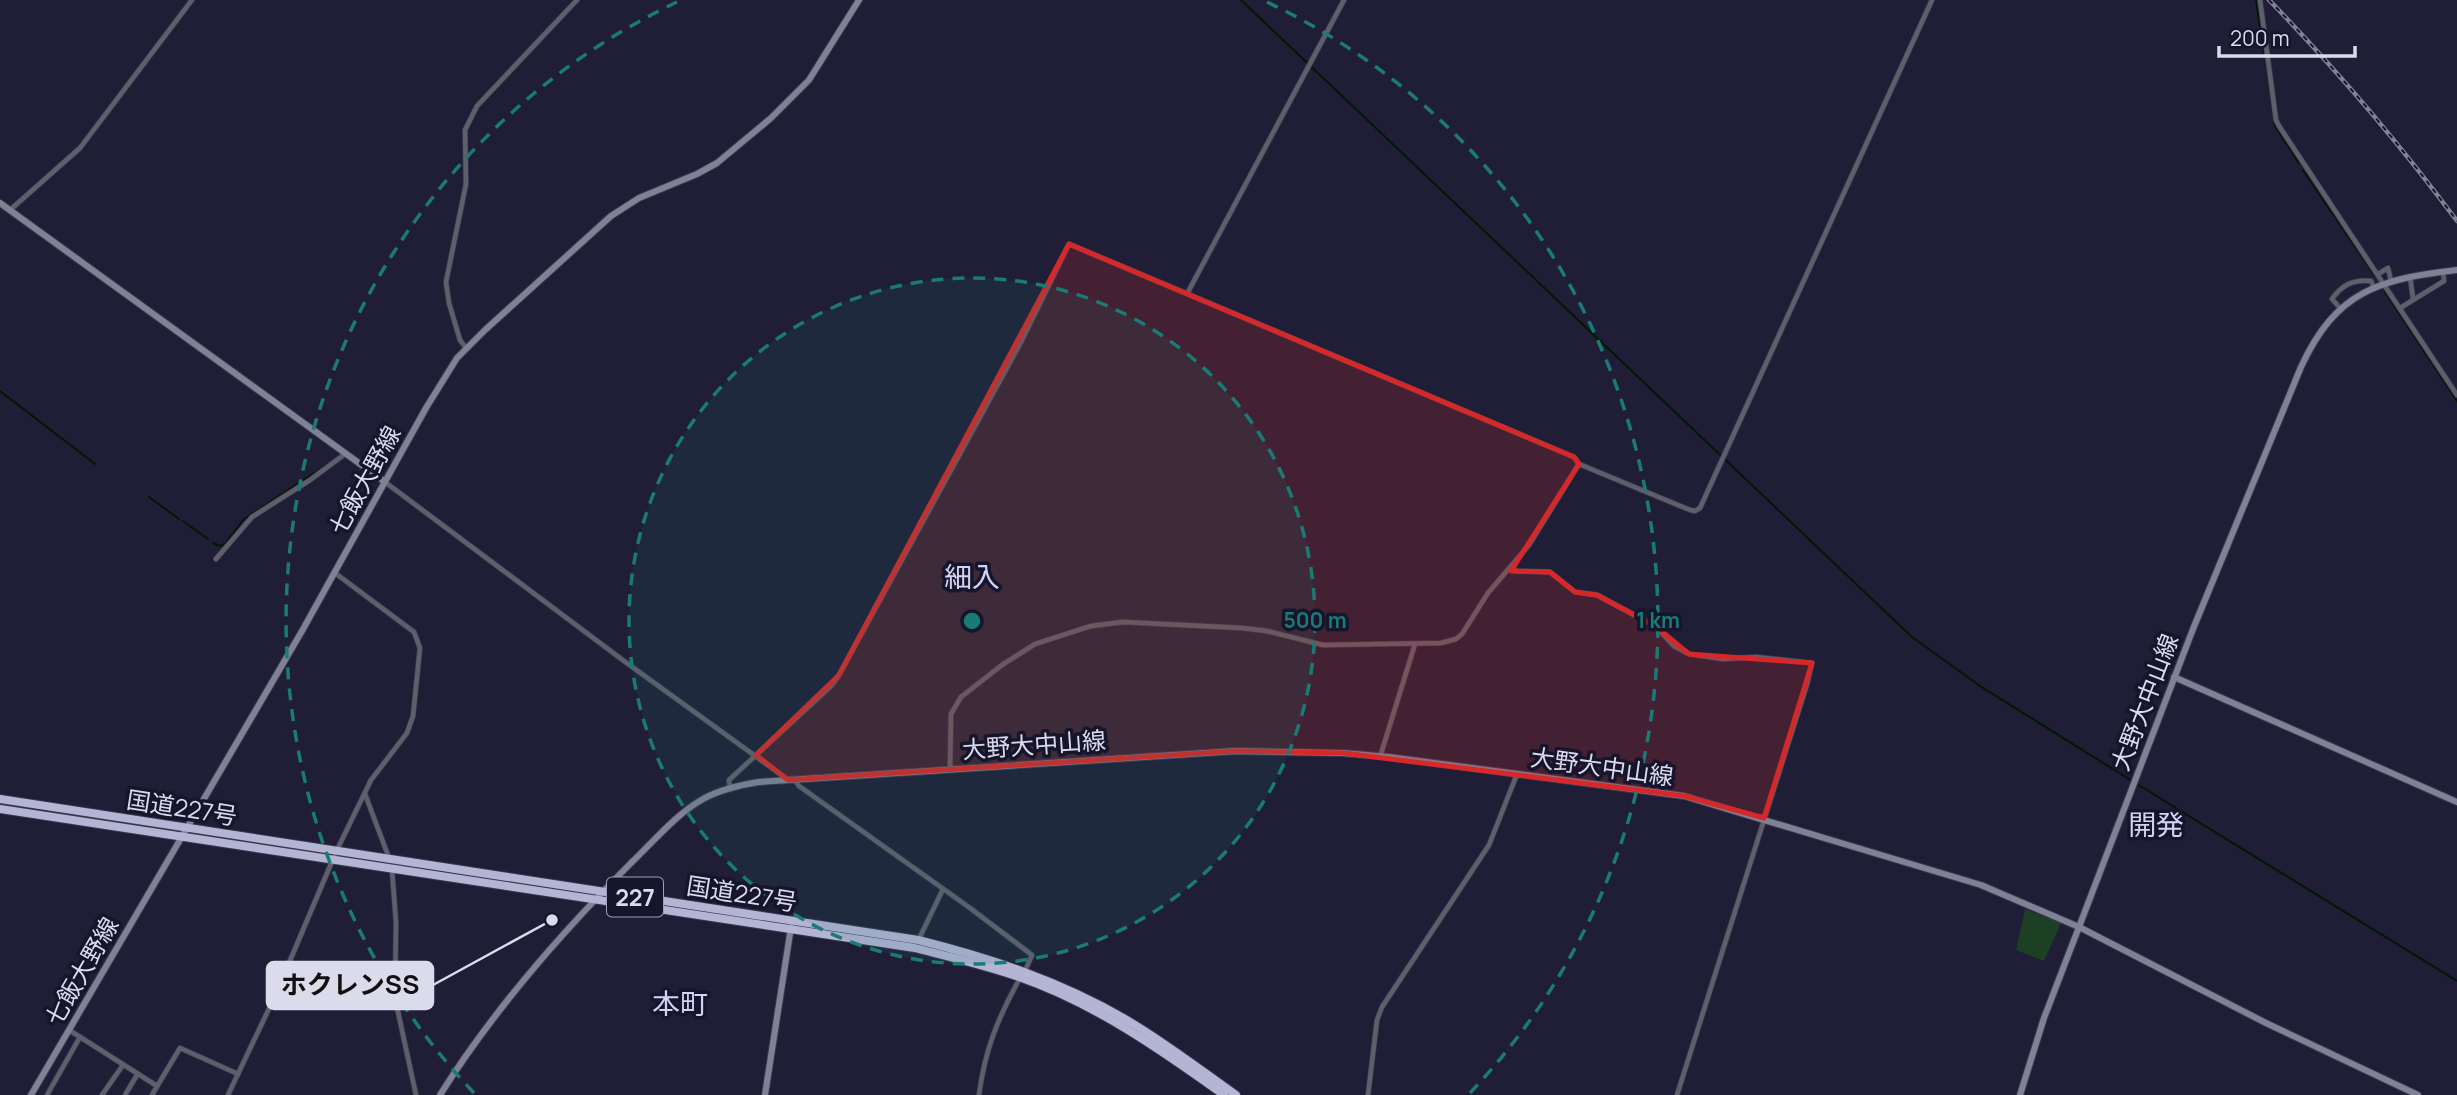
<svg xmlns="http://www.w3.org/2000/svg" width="2457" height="1095" viewBox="0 0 2457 1095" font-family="Manrope,'Noto Sans JP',sans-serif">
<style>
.green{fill:#1b4024}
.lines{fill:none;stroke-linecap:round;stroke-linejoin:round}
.stream{stroke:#001704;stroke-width:2}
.street-casing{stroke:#3a384f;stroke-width:6}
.secondary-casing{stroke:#3a384f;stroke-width:8}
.highway-casing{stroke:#3a384f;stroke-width:10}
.street{stroke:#5f5f6b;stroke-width:4.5}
.secondary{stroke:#818195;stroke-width:6}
.highway{stroke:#b4b4d4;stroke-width:8}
.rail-casing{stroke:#828196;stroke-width:4.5}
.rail{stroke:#17152c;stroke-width:2;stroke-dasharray:5;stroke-linecap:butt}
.marked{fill:#d62828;fill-opacity:0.2;stroke:#d62828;stroke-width:5;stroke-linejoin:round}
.ring{fill:none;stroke:#197b74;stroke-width:3.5;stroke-dasharray:12 9}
.labels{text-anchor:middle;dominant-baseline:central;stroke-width:7;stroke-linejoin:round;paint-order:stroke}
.shield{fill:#17152c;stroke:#a0a0b2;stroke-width:2}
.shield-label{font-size:23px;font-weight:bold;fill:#dbdbec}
.street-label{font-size:24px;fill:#dbdbec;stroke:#17152c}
.quarter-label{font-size:28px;fill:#d2d3f3;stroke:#17152c}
.centre{fill:#197b74;stroke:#17152c;stroke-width:3.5}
.ring-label{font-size:21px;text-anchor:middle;font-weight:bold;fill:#197b74;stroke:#17152c;stroke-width:7;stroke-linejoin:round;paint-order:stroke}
.leader{fill:none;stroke:#dbdbec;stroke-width:2.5}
.callout-dot{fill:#dbdbec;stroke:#17152c;stroke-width:2.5}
.callout{fill:#dbdbec;stroke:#dbdbec;stroke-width:2.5}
.callout-label{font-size:26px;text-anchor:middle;font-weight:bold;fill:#111}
</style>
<rect width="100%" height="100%" fill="#201e36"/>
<!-- green -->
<polygon class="green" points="2025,909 2061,923 2044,961 2016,950"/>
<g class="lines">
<!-- stream -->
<g class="stream">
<polyline points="1241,0 1912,637 1980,686 2132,781"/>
<polyline points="2256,0 2264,53"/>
<polyline points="2265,56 2275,126 2299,163"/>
<polyline points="2303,170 2375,276"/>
<polyline points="2385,292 2457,401"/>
<polyline points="0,391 95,464"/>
<polyline points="149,497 179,519"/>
<polyline points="183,521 208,539"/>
<polyline points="213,543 220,546 225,544 244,519 331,462"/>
<polyline points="2137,784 2457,981"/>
</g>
<!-- street casing -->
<g class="street-casing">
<g id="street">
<polyline points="2260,0 2276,120 2279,126 2457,395"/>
<polyline points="10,210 80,148 192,0"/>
<polyline points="2378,274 2388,268 2391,281"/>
<polyline points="2410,276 2413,299"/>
<polyline points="1188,292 1344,0"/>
<polyline points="2400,308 2444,281 2443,272"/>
<path d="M2341 309 2332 299C2342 285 2353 279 2371 281L2374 288"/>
<polyline points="466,348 460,340 449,303 446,282 466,184 465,130 477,106 577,0"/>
<polyline points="385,482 624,661 787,779"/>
<polyline points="216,559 252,517 310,480 345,454"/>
<polyline points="1511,568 1517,571 1550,572 1575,592 1597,595 1655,626 1674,646 1689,654 1723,659 1756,657 1812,663 1807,684 1677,1095"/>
<polyline points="1380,757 1415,644"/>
<polyline points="950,769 951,714 961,697 1002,665 1035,644 1091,626 1123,622 1242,628 1267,631 1323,645 1441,643 1456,639 1462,634 1488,593 1529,545 1579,464"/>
<polyline points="795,780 799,786 970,908 1032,955 1025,971"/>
<polyline points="730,788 729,780 832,685 839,675 1021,342 1069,244 1574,457 1579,464 1690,510 1695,511 1700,508 1932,0"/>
<polyline points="365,794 389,858"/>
<polyline points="392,870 396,922 395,998 416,1095"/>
<polyline points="918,941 943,889"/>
<polyline points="69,1030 157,1086"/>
<polyline points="47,1095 80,1037"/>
<polyline points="102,1095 123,1065"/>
<polyline points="125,1095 137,1075"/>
<polyline points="152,1095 180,1048 238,1074"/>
<polyline points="228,1095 275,996 336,852 371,780 407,733 413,716 420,648 414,632 335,573"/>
<path d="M979 1095C985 1049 998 1018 1020 978"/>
<polyline points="1368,1095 1377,1020 1382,1007 1489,845 1517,774"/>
</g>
</g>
<!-- secondary casing -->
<g class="secondary-casing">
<g id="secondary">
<polyline points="0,203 385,482"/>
<polyline points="2174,677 2457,802"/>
<polyline points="31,1095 302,631 426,408 457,358 485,330 611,216 639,198 697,174 717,163 771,118 809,80 859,0"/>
<path d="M440 1095C494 1009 560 934 631 863 654 841 675 815 703 799 721 789 740 785 759 782L1236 751 1343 753 1389 757 1684 796 1981 885 2079 927 2193 629 2301 367C2336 291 2379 279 2457 270"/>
<polyline points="765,1095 791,927"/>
<polyline points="2020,1095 2044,1018 2079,927 2266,1023 2418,1095"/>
</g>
</g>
<!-- highway casing -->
<g class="highway-casing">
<g id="highway">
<path d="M0 799 918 940C990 958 1060 981 1125 1019 1163 1041 1199 1069 1236 1095"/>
<path d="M0 809 915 948C950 957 985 965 1019 977 1094 1003 1160 1049 1224 1095"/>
</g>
</g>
<!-- street -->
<use href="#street" class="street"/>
<!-- secondary -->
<use href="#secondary" class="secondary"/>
<!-- highway -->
<use href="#highway" class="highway"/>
<!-- rail casing -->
<g class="rail-casing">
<path id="rail" d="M2269 0C2337 70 2399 143 2457 221"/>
</g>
<!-- rail -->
<use href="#rail" class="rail"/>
</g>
<!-- marked area -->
<path class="marked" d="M1069 244 1574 457 1579 464 1511 571 1550 572 1575 592 1597 595 1655 626 1689 654 1812 663 1764 818 1684 796 1343 753 1236 751 788 780 756 755 839 675Z"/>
<!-- distance rings -->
<circle cx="972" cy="621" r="343" fill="#197b74" fill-opacity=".12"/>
<g class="ring">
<circle cx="972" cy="621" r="343"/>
<path d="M474 1093A686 686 0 0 1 677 2M1267 2A686 686 0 0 1 1470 1093"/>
</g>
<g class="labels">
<!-- shield labels -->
<rect class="shield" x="607" y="877.5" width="56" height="39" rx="5"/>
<g class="shield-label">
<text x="635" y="897">227</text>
</g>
<!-- street labels -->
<g class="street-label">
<text transform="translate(364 480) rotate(-61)">七飯大野線</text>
<text transform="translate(2144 702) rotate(-69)">大野大中山線</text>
<text transform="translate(1034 744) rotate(-4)">大野大中山線</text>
<text transform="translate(1602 766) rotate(8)">大野大中山線</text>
<text transform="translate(182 807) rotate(9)">国道227号</text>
<text transform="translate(742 893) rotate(9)">国道227号</text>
<text transform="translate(81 971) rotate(-60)">七飯大野線</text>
</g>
<!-- quarter labels -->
<g class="quarter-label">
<text x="972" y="576">細入</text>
<text x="2156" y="824">開発</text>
<text x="680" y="1003">本町</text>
</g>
</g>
<circle cx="972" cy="621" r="10" class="centre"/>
<g class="ring-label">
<text x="1315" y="628">500 m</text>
<text x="1658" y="628">1 km</text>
</g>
<!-- callouts -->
<path class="leader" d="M552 920L433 985"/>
<circle class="callout-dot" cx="552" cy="920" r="7"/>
<rect class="callout" x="267" y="962" width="166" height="47" rx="7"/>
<g class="callout-label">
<text x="350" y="994">ホクレンSS</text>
</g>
<!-- scale -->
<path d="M2219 46v10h136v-10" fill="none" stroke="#dbdbec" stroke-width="3.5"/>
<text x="2230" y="46" font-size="21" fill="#dbdbec" stroke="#17152c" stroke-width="5" paint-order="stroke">200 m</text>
</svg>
